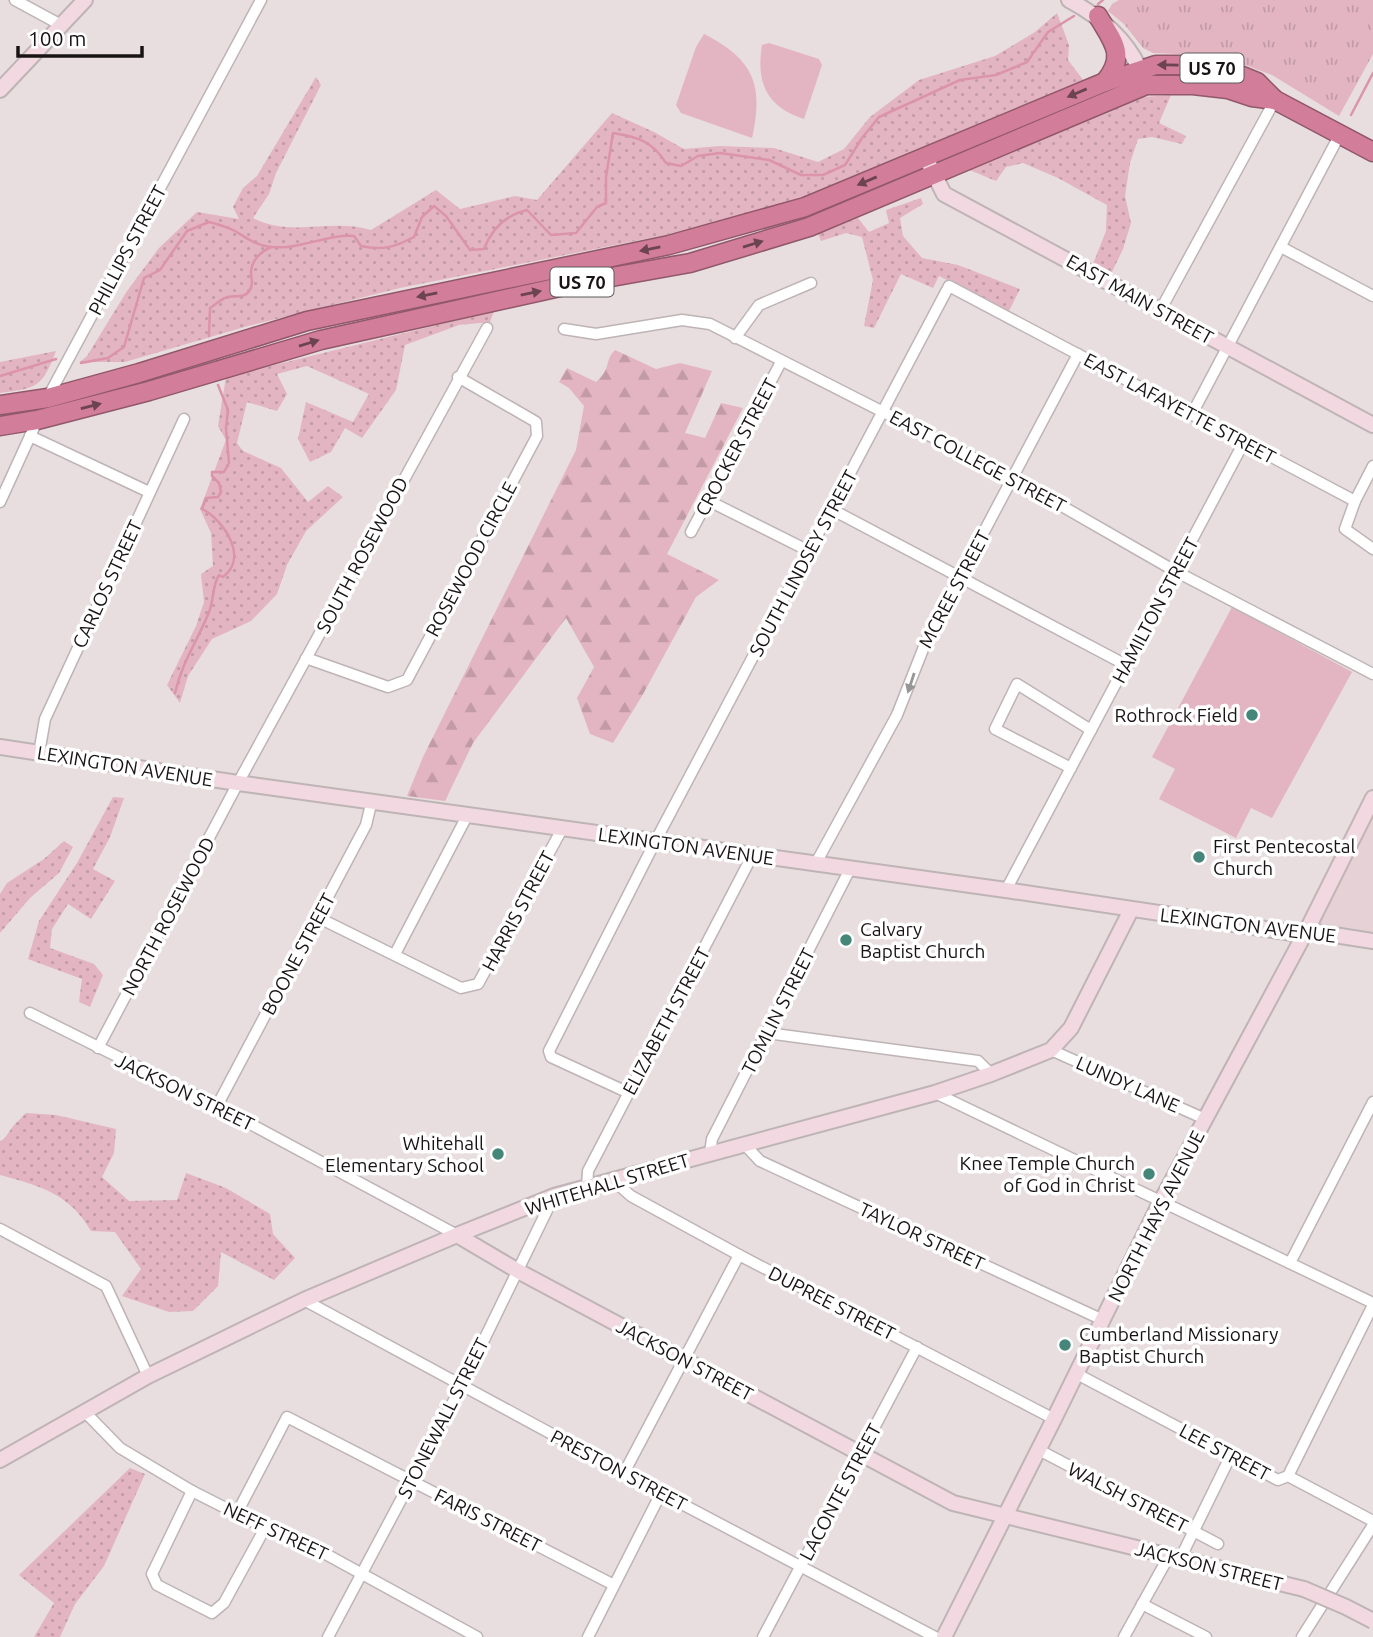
<svg xmlns="http://www.w3.org/2000/svg" width="1373" height="1637" viewBox="0 0 1373 1637" font-family="Ubuntu,sans-serif">
<style>
.built{fill:#e5d1d6}
.grass{fill:url(#grass-dots)}
.forest{fill:url(#forest-firs)}
.park{fill:url(#park-tufts)}
.pitch{fill:#e3b5c2}
.lines{fill:none;stroke-linecap:round;stroke-linejoin:round}
.stream{stroke:#db94a9;stroke-width:2.5}
.street-casing{stroke:#beb4b6;stroke-width:13}
.secondary-casing{stroke:#beb4b6;stroke-width:18}
.highway-casing{stroke:#91586b;stroke-width:21}
.street{stroke:#fff;stroke-width:10}
.secondary{stroke:#f2d8e0;stroke-width:14}
.highway{stroke:#d27d99;stroke-width:18}
.secondary-bridge-casing{stroke:#beb4b6;stroke-width:18;stroke-linecap:butt}
.secondary-bridge{stroke:#f2d8e0;stroke-width:14}
.oneway{fill:#6c4350}
.oneway2{fill:#979596}
.poi-dot{fill:#44877a;stroke:#fff;stroke-width:2.5}
.labels{text-anchor:middle;dominant-baseline:central;stroke-width:7;stroke-linejoin:round;paint-order:stroke}
.shield{fill:#fff;stroke:#5d5a5b;stroke-width:2}
.shield-label{font-size:18px;font-weight:bold;fill:#181415}
.street-label{font-size:19px;fill:#181415;stroke:#fff}
.poi-label{font-size:19px;fill:#181415;stroke:#fff;text-anchor:end}
</style>
<defs>
<pattern id="grass-dots" width="8" height="8" patternUnits="userSpaceOnUse" patternTransform="scale(1.75)"><rect width="8" height="8" fill="#e3b5c2"/><path d="M2 2h.1M6 6h.1" fill="none" stroke="#c29ba6" stroke-width="1.8" stroke-linecap="round"/></pattern>
<pattern id="forest-firs" width="22" height="20" patternUnits="userSpaceOnUse" patternTransform="scale(1.75)"><rect width="22" height="20" fill="#e3b5c2"/><path d="M5 1l3.5 6h-7zM16 11l3.5 6h-7z" fill="#c29ba6"/></pattern>
<pattern id="park-tufts" width="24" height="20" patternUnits="userSpaceOnUse" patternTransform="scale(1.75)"><rect width="24" height="20" fill="#e3b5c2"/><path d="M3 7l-1-3M5 7V3M7 7l1-3M15 17l-1-3M17 17v-4M19 17l1-3" fill="none" stroke="#c29ba6"/></pattern>
</defs>
<rect width="100%" height="100%" fill="#e8dddf"/>
<!-- built -->
<polygon class="built" points="1373,808 1373,937 1312,929"/>
<!-- grass -->
<g class="grass">
<path d="M1057 13 1069 45 1068 60 1084 81 801 199 695 229 400 288 248 326 125 362H80L87 356 127 291 159 248 197 212 239 219 233 207 243 188 257 176 316 77 321 85 276 173 269 194 253 218C292 238 330 218 371 230L436 190 460 209 515 196 537 200 612 113 654 132 684 149 720 146 774 148 818 162 844 149 870 117 919 80 995 56 1035 32Z"/>
<polygon points="1171,95 1159,123 1186,136 1182,144 1152,137 1138,139 1130,163 1125,196 1131,223 1123,249 1111,274 1093,264 1106,231 1107,205 1058,178 1023,163 1006,167 996,181 967,169 1143,97"/>
<polygon points="921,198 923,204 900,218 903,236 922,258 958,265 1020,289 1009,311 939,276 933,288 901,274 874,328 864,326 873,280 862,237 846,233 821,241 818,234 858,218 869,232 889,223 886,210"/>
<polygon points="494,311 490,322 459,325 405,345 396,390 362,438 345,428 331,452 310,462 298,439 306,402 353,422 369,394 307,366 277,374 287,394 277,411 247,402 237,443 243,451 281,468 308,502 328,486 343,497 306,531 287,565 277,594 251,621 212,639 188,676 180,703 167,685 196,626 204,602 201,574 213,566 211,533 200,509 226,440 218,426 226,377"/>
<path d="M56 351C42 387 38 388 0 393V362Z"/>
<polygon points="113,797 124,798 110,837 93,869 115,881 91,919 68,904 52,929 50,948 94,964 103,975 90,1007 79,1002 82,979 28,959 39,921 77,863"/>
<polygon points="64,841 73,847 59,873 30,898 0,933 0,894 7,883 44,859"/>
<path d="M26 1113 56 1115 116 1129 114 1153 102 1177 129 1201 177 1200 186 1173 226 1188 270 1214 273 1234 295 1258 274 1280 221 1252 218 1286 193 1311 169 1312 122 1296 141 1269 115 1232 91 1231C69 1193 40 1186 0 1175V1141L4 1139 14 1125Z"/>
<polygon points="130,1468 145,1474 104,1566 75,1604 60,1637 34,1637 54,1603 19,1575"/>
</g>
<!-- forest -->
<path class="forest" d="M615 350 656 369 680 363 712 371 685 433 705 438 721 403 743 408 667 554 719 580 696 597 642 696 613 743 590 734 577 698 594 667 566 618 473 743 445 801 407 796 423 757 576 450 584 406 569 388 559 382 567 368 596 382C612 368 604 361 615 350Z"/>
<!-- park -->
<polygon class="park" points="1119,0 1373,0 1373,54 1339,116 1272,75 1234,61 1202,55 1153,53 1143,48 1124,24 1108,11 1112,4"/>
<!-- pitch -->
<g class="pitch">
<path d="M704 34C753 59 764 84 752 138L681 113 676 105 696 47Z"/>
<path d="M769 43 819 59 822 65 804 119C766 107 756 82 762 45Z"/>
<polygon points="1232,607 1352,672 1272,818 1251,808 1236,838 1159,799 1175,769 1152,757"/>
</g>
<g class="lines">
<!-- stream -->
<g class="stream">
<polyline points="1098,4 1103,0"/>
<polyline points="1351,115 1373,73"/>
<path d="M209 336 210 308C215 305 220 300 225 298 233 294 244 300 250 290 254 283 251 279 251 273 251 261 260 252 271 247"/>
<path d="M81 363 108 358 124 347 144 278 160 270 187 231 209 222C217 224 227 227 235 231 247 238 257 246 271 247 299 250 326 234 354 236L361 246C382 251 395 247 414 237L422 217 434 206 446 216 470 250 484 249C492 228 506 215 527 210L551 235 576 233 597 207 606 203V177L613 133C638 137 652 141 666 163L681 166 698 156 720 153 769 160 801 175H823L845 165 862 138 879 117 960 80 996 75 1027 62 1048 32 1074 16"/>
<polyline points="0,376 56,359"/>
<path d="M175 693C182 662 198 640 209 612 214 600 212 586 219 575L223 577C249 558 224 520 202 509L206 498 218 497 221 492 219 483 212 476V472H224L229 463 226 428 228 410 218 385"/>
</g>
<!-- street casing -->
<g class="street-casing">
<g id="street">
<polyline points="15,0 61,25"/>
<polyline points="1281,247 1373,296"/>
<polyline points="1161,309 1275,100"/>
<polyline points="564,329 596,334 682,320 710,324 1013,478 1175,571 1373,674"/>
<polyline points="735,338 759,305 811,283"/>
<polyline points="48,397 261,0"/>
<polyline points="1192,414 1340,134"/>
<polyline points="30,436 149,492"/>
<polyline points="1373,466 1355,501 1345,529 1373,549"/>
<polyline points="709,501 809,551"/>
<polyline points="0,502 37,421"/>
<polyline points="831,509 1126,665"/>
<polyline points="691,532 781,362"/>
<polyline points="306,658 388,687 407,680 537,436 536,422 458,377"/>
<polyline points="39,753 45,719 184,419"/>
<polyline points="1071,768 995,729 1017,684 1091,730"/>
<polyline points="816,863 897,715 933,624 960,577 1078,354"/>
<polyline points="1006,890 1244,442"/>
<polyline points="317,917 461,988 478,984 562,829"/>
<polyline points="395,954 468,814"/>
<polyline points="30,1013 217,1106 457,1235"/>
<polyline points="767,1033 978,1061 991,1074"/>
<polyline points="98,1048 238,783 487,328"/>
<polyline points="1051,1050 1205,1119"/>
<polyline points="629,1093 551,1057 549,1051 656,840 949,286 1355,501"/>
<polyline points="935,1093 1373,1303"/>
<polyline points="217,1106 366,825 372,800"/>
<polyline points="746,1146 760,1161 1103,1320"/>
<polyline points="710,1153 712,1139 850,869"/>
<polyline points="614,1181 631,1196 739,1255 1054,1419"/>
<polyline points="587,1188 588,1171 752,856"/>
<polyline points="0,1229 106,1286 148,1376"/>
<polyline points="1290,1263 1373,1102"/>
<polyline points="304,1300 661,1493 935,1637"/>
<polyline points="1077,1374 1278,1480 1288,1476 1373,1521"/>
<polyline points="84,1411 120,1448 192,1491 265,1528 322,1552 477,1637"/>
<polyline points="1039,1450 1218,1544"/>
<polyline points="624,1473 739,1255"/>
<polyline points="1288,1476 1373,1305"/>
<polyline points="192,1491 152,1574 157,1585 212,1613 224,1603 265,1528"/>
<polyline points="237,1513 287,1417 614,1585"/>
<polyline points="1180,1559 1231,1455"/>
<polyline points="1142,1604 1206,1637"/>
<polyline points="328,1637 462,1385 554,1196"/>
<polyline points="588,1637 661,1493"/>
<polyline points="763,1637 917,1347"/>
<polyline points="1124,1637 1169,1556"/>
<polyline points="1302,1637 1373,1525"/>
</g>
</g>
<!-- secondary casing -->
<g class="secondary-casing">
<g id="secondary">
<path d="M1069 0C1101 17 1130 42 1143 77"/>
<polyline points="0,90 85,0"/>
<polyline points="925,156 944,194 1373,425"/>
<polyline points="0,747 238,783 1006,890 1293,933 1315,932 1373,941"/>
<polyline points="457,1235 518,1271 953,1503 1304,1589"/>
<polyline points="0,1460 148,1376 304,1300 457,1235 554,1196 935,1093 991,1074 1051,1050 1071,1028 1131,910"/>
<polyline points="944,1637 1054,1419 1160,1203 1310,924 1373,798"/>
</g>
</g>
<!-- highway casing -->
<g class="highway-casing">
<g id="highway">
<path d="M1098 16C1113 42 1127 55 1105 82"/>
<polyline points="0,405 48,398 139,373 307,321 669,245 805,207 1105,82 1156,65 1192,65 1235,73 1257,82 1275,100 1373,152"/>
<polyline points="0,426 37,420 149,391 321,340 578,283 690,263 809,227 1146,85 1193,85 1228,89 1252,97 1275,100"/>
</g>
</g>
<!-- street -->
<use href="#street" class="street"/>
<!-- secondary -->
<use href="#secondary" class="secondary"/>
<!-- highway -->
<use href="#highway" class="highway"/>
<!-- secondary-bridge casing -->
<g class="secondary-bridge-casing">
<polyline id="secondary-bridge" points="1304,1589 1346,1607 1373,1621"/>
</g>
<!-- secondary-bridge -->
<use href="#secondary-bridge" class="secondary-bridge"/>
</g>
<!-- one-way arrows -->
<defs><path id="oneway-solid" d="M-6-.8H1V-3.2L6.5 0L1 3.2V.8H-6Z" transform="scale(1.75)"/></defs>
<g class="oneway">
<use href="#oneway-solid" transform="translate(1168 65) rotate(-179)"/>
<use href="#oneway-solid" transform="translate(1077 93) rotate(157)"/>
<use href="#oneway-solid" transform="translate(867 181) rotate(157)"/>
<use href="#oneway-solid" transform="translate(753 244) rotate(-17)"/>
<use href="#oneway-solid" transform="translate(650 249) rotate(169)"/>
<use href="#oneway-solid" transform="translate(531 293) rotate(-12)"/>
<use href="#oneway-solid" transform="translate(427 295) rotate(168)"/>
<use href="#oneway-solid" transform="translate(309 343) rotate(-17)"/>
<use href="#oneway-solid" transform="translate(91 406) rotate(-14)"/>
</g>
<use class="oneway2" href="#oneway-solid" transform="translate(911 683) rotate(108)"/>
<!-- markers -->
<g class="poi-dot">
<circle cx="1252" cy="715" r="7"/>
<circle cx="1199" cy="857" r="7"/>
<circle cx="846" cy="940" r="7"/>
<circle cx="498" cy="1154" r="7"/>
<circle cx="1149" cy="1174" r="7"/>
<circle cx="1065" cy="1345" r="7"/>
</g>
<g class="labels">
<!-- shield labels -->
<g class="shield">
<rect x="1180.5" y="53.5" width="63" height="29" rx="5"/>
<rect x="550.5" y="267.5" width="63" height="29" rx="5"/>
</g>
<g class="shield-label">
<text x="1212" y="68">US 70</text>
<text x="582" y="282">US 70</text>
</g>
<!-- street labels -->
<g class="street-label">
<text transform="translate(127 250) rotate(-62)">PHILLIPS STREET</text>
<text transform="translate(1140 299) rotate(29)">EAST MAIN STREET</text>
<text transform="translate(1180 408) rotate(28)">EAST LAFAYETTE STREET</text>
<text transform="translate(736 447) rotate(-62)">CROCKER STREET</text>
<text transform="translate(978 461) rotate(28)">EAST COLLEGE STREET</text>
<text transform="translate(362 555) rotate(-62)">SOUTH ROSEWOOD</text>
<text transform="translate(471 559) rotate(-62)">ROSEWOOD CIRCLE</text>
<text transform="translate(803 563) rotate(-62)">SOUTH LINDSEY STREET</text>
<text transform="translate(107 584) rotate(-65)">CARLOS STREET</text>
<text transform="translate(954 589) rotate(-62)">MCREE STREET</text>
<text transform="translate(1155 610) rotate(-62)">HAMILTON STREET</text>
<text transform="translate(125 766) rotate(9)">LEXINGTON AVENUE</text>
<text transform="translate(686 846) rotate(8)">LEXINGTON AVENUE</text>
<text transform="translate(518 911) rotate(-62)">HARRIS STREET</text>
<text transform="translate(168 916) rotate(-62)">NORTH ROSEWOOD</text>
<text transform="translate(1248 925) rotate(7)">LEXINGTON AVENUE</text>
<text transform="translate(298 954) rotate(-62)">BOONE STREET</text>
<text transform="translate(778 1011) rotate(-63)">TOMLIN STREET</text>
<text transform="translate(666 1021) rotate(-62)">ELIZABETH STREET</text>
<text transform="translate(1128 1084) rotate(24)">LUNDY LANE</text>
<text transform="translate(185 1092) rotate(26)">JACKSON STREET</text>
<text transform="translate(607 1184) rotate(-17)">WHITEHALL STREET</text>
<text transform="translate(1156 1216) rotate(-63)">NORTH HAYS AVENUE</text>
<text transform="translate(922 1236) rotate(25)">TAYLOR STREET</text>
<text transform="translate(832 1303) rotate(27)">DUPREE STREET</text>
<text transform="translate(685 1360) rotate(28)">JACKSON STREET</text>
<text transform="translate(443 1418) rotate(-63)">STONEWALL STREET</text>
<text transform="translate(1225 1452) rotate(28)">LEE STREET</text>
<text transform="translate(619 1470) rotate(28)">PRESTON STREET</text>
<text transform="translate(840 1492) rotate(-62)">LACONTE STREET</text>
<text transform="translate(1128 1497) rotate(27)">WALSH STREET</text>
<text transform="translate(488 1520) rotate(27)">FARIS STREET</text>
<text transform="translate(276 1531) rotate(25)">NEFF STREET</text>
<text transform="translate(1209 1566) rotate(14)">JACKSON STREET</text>
</g>
<!-- poi labels -->
<g class="poi-label">
<text x="1238" y="715">Rothrock Field</text>
<text x="1213" y="846" text-anchor="start">First Pentecostal<tspan x="1213" dy="22">Church</tspan></text>
<text x="860" y="929" text-anchor="start">Calvary<tspan x="860" dy="22">Baptist Church</tspan></text>
<text x="484" y="1143">Whitehall<tspan x="484" dy="22">Elementary School</tspan></text>
<text x="1135" y="1163">Knee Temple Church<tspan x="1135" dy="22">of God in Christ</tspan></text>
<text x="1079" y="1334" text-anchor="start">Cumberland Missionary<tspan x="1079" dy="22">Baptist Church</tspan></text>
</g>
</g>
<!-- scale -->
<path d="M18 46v10h124v-10" fill="none" stroke="#181415" stroke-width="3.5"/>
<text x="28" y="46" font-size="21" fill="#181415" stroke="#ffffff" stroke-width="5" paint-order="stroke">100 m</text>
</svg>
